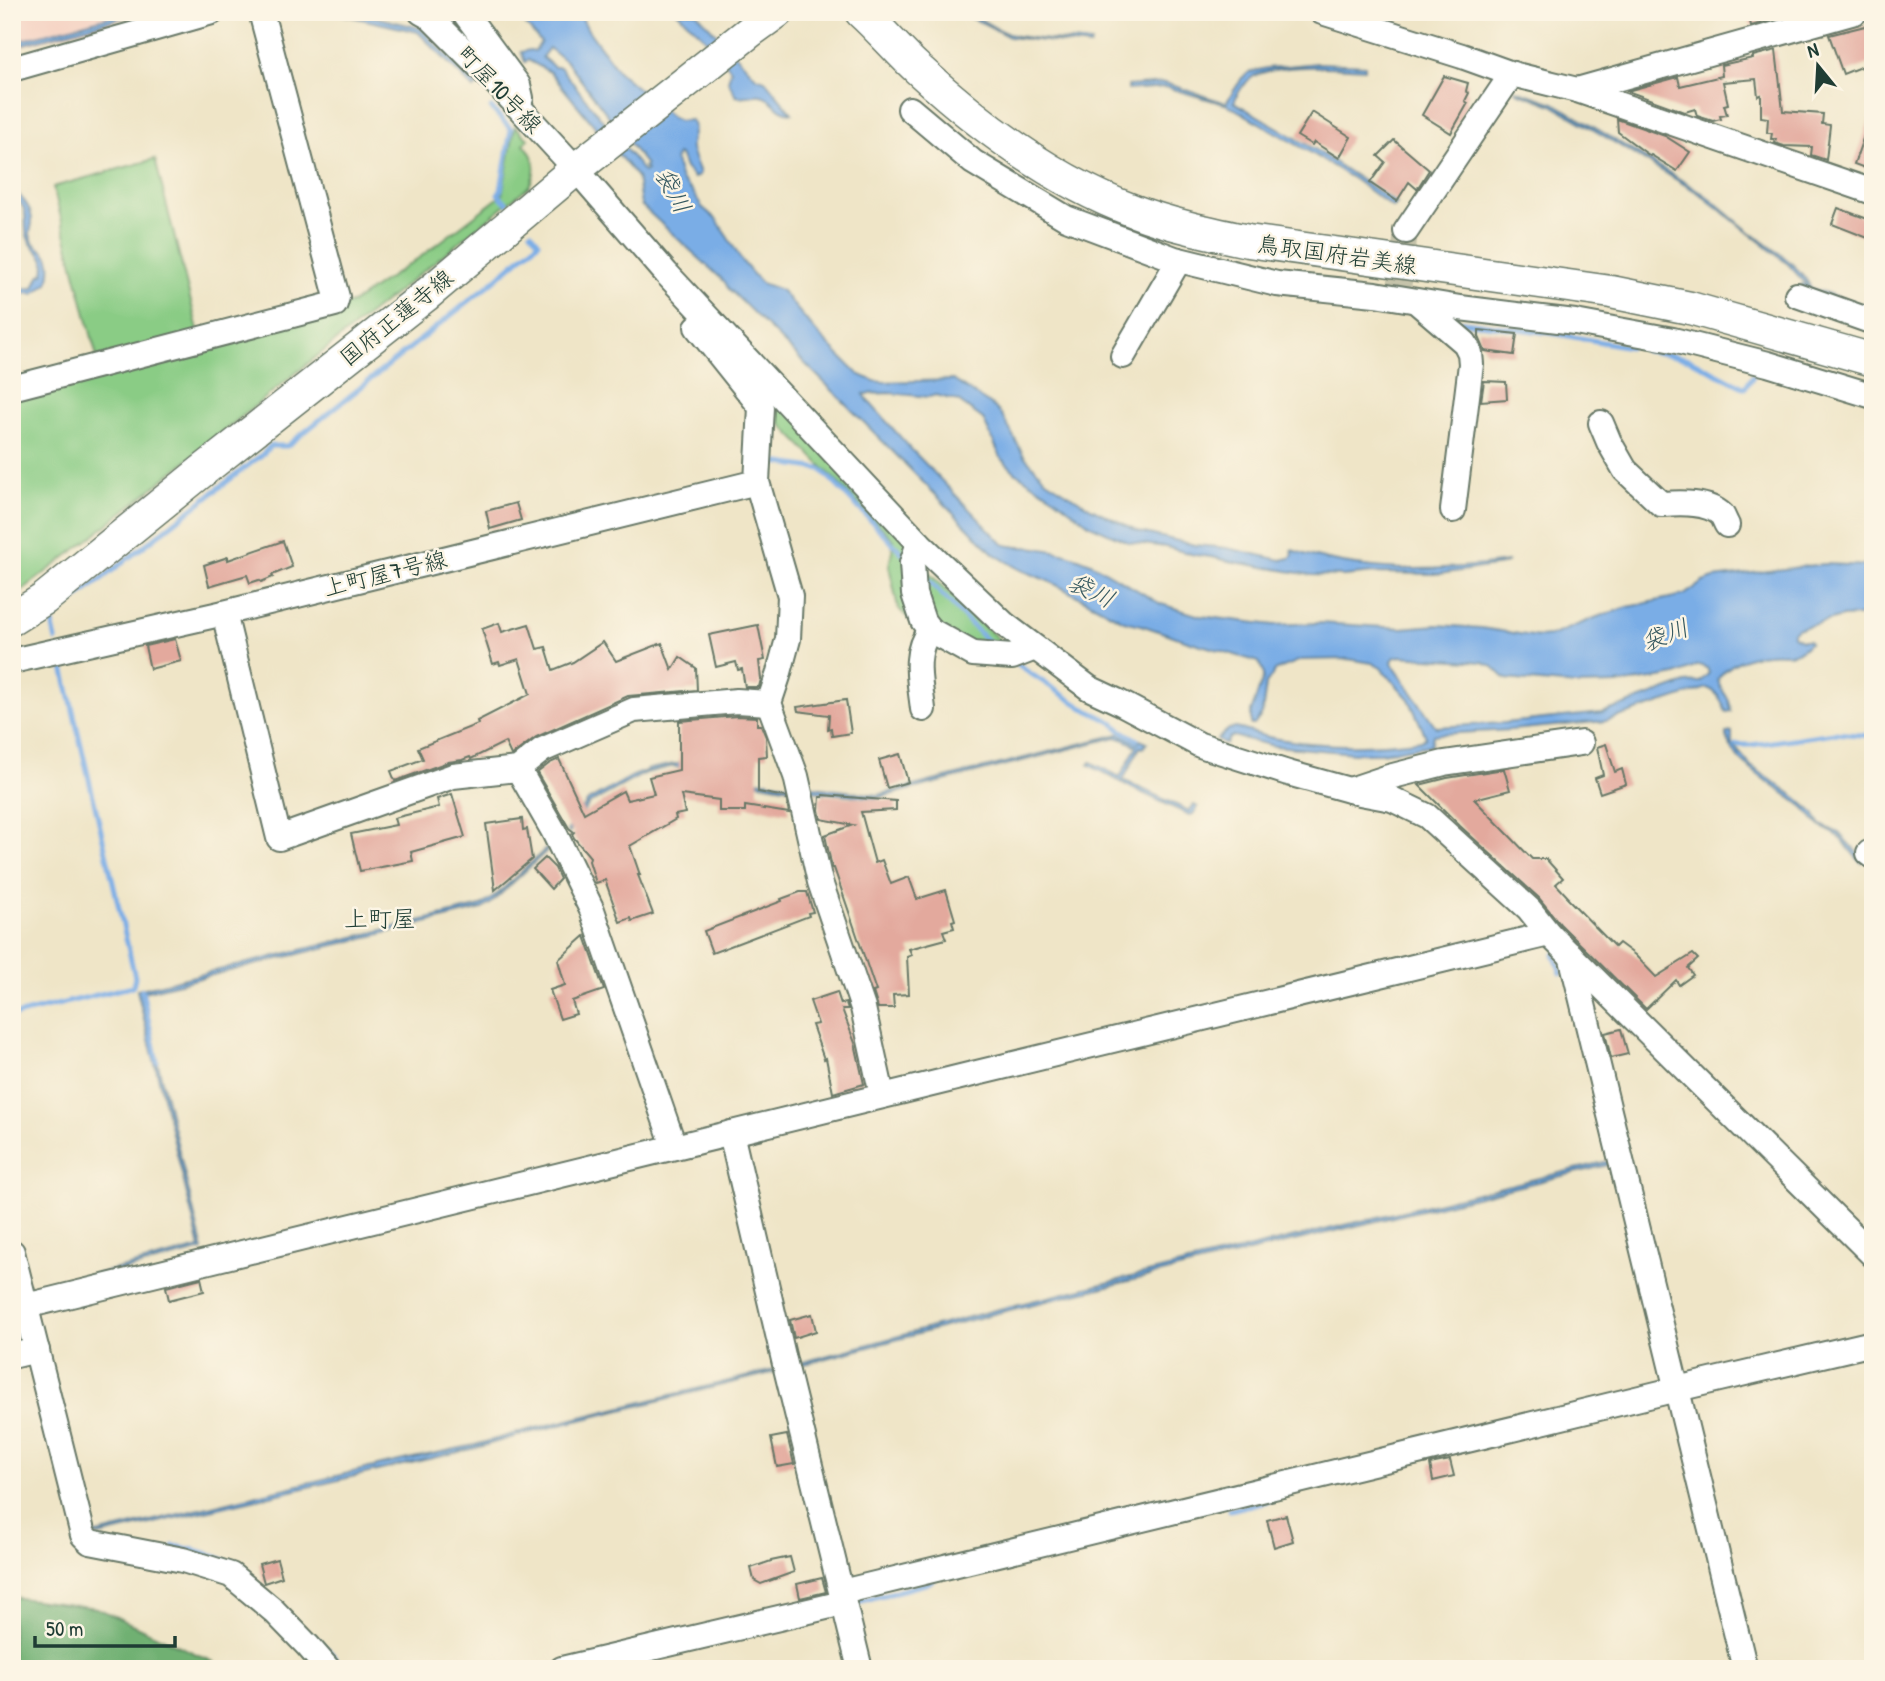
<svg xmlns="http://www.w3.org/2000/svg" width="1885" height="1681" viewBox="0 0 1885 1681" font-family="'Patrick Hand','Klee One',sans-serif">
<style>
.built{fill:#f5d2c2}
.green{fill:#8acc85;stroke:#54845c;stroke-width:2}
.forest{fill:#6fb072;stroke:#477653;stroke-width:2}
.water{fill:#7aade6;stroke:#4c758d;stroke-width:2;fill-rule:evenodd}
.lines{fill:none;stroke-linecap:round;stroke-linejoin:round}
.stream{stroke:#7aade6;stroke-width:5}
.building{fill:#e3a99d}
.minor-tunnel{stroke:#c5c3aa;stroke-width:24;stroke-dasharray:24 12;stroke-linecap:butt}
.minor-casing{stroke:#687867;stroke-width:28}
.major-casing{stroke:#687867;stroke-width:35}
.minor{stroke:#fff;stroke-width:24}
.major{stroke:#fff;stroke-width:32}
.labels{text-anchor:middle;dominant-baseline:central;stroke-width:5;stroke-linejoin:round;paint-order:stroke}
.street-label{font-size:23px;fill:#1f3d34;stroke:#fcf5e5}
.water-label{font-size:24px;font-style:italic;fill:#365960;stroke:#fcf5e5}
.neighbourhood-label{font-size:24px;fill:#1f3d34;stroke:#fcf5e5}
</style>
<rect width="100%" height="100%" fill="#fcf5e5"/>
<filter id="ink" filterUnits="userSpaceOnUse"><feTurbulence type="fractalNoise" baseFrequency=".0143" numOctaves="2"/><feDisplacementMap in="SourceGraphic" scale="14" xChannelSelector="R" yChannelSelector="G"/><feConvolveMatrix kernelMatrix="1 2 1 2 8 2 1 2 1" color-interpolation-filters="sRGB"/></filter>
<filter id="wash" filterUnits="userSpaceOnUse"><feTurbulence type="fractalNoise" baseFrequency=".00686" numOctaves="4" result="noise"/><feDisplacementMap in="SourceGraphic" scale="28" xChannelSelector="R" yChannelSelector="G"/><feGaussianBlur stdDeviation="1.57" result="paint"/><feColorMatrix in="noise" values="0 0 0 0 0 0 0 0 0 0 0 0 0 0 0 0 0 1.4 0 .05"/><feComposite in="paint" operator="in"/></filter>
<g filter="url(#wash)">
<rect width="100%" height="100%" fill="#efe5c7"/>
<!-- built -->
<polygon class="built" points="12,12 151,12 12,49"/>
<!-- green -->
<g class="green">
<path d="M515 126 528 139 524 144C536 157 538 170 529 186L88 540 12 598V393L352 303 423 255 502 195Z"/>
<polygon points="155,159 199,334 98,361 53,187"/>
<polygon points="689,302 912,542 920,630 898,608 889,566 894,540 770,413"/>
<polygon points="917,562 1005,645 980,652 935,627"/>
</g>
<!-- forest -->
<polygon class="forest" points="12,1597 97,1608 214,1662 219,1669 12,1669"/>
<!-- water -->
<g class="water">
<polygon points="127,12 143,12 16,46 15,42"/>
<polygon points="331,12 354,12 420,28 477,86 474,89 418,32"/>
<path d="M535 12H579L588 30 619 72 674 119 679 121 691 120C698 130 689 137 691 149 693 157 697 165 700 173L698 176 694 178 685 168 680 155H677L675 160 681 180 693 192 702 207 717 220 742 261 751 272 761 283 781 290 818 334 858 374 874 381 882 382 953 380 994 407 1002 415 1024 456 1046 480 1091 508 1140 532 1195 545 1227 548 1281 560 1290 558 1293 555 1292 550C1362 574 1436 572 1508 562L1502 565 1439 574 1374 573 1343 576 1311 575 1228 561 1212 557 1195 555 1166 547 1128 542 1090 525 1055 498 1016 473 1001 458 983 419 958 401 936 395 929 397 891 393 864 394 869 402 912 450 1003 544C1015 549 1030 546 1042 549 1059 551 1075 556 1091 563L1161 604 1200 616 1274 625 1319 623 1401 628 1437 625 1481 628 1539 637 1550 636 1597 617 1628 607 1684 595 1703 582 1714 578 1823 564 1873 566V615L1842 617 1797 629 1793 632V636L1801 640H1808L1810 642C1795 659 1786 652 1767 654 1749 655 1727 664 1718 679 1720 693 1730 694 1731 711L1726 712C1721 701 1719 692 1707 688L1606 721 1511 730 1439 734 1433 735 1431 745 1380 753H1355L1274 746 1233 736 1229 738 1226 744 1217 739 1229 729 1236 728C1250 731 1263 737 1278 739 1326 747 1375 747 1423 740L1426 737 1409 699 1381 668 1372 663 1348 659 1301 660 1276 670 1266 684 1262 714 1254 725H1251V712L1263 678V672L1259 662 1191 642 1141 625 1124 621 1053 583 1019 569 994 554 834 392 728 288 725 282 641 205 637 177 550 72 528 60 525 62 521 52 530 50 535 51 541 42 525 24ZM549 48 567 62 646 165 644 167 647 170 644 172 560 67H554L542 57ZM1400 656 1483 662 1492 666 1506 679 1575 685 1617 684 1660 678 1676 675 1699 665 1707 668 1709 673 1700 682 1686 683 1602 713 1504 723 1436 727 1393 665 1392 661 1395 657Z"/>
<path d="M677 12H696L756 77 765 80 792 113C775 112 774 98 761 95 753 94 744 98 736 96L728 81 731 70 710 43Z"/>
<path d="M957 12C978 12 993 31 1013 35 1038 41 1065 40 1091 43L1090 46 1009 37 985 24Z"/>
<path d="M1318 63 1365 65V69C1335 67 1280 63 1254 76 1244 82 1238 92 1234 102L1316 150 1397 204 1393 208 1355 180 1313 154 1228 105 1165 87 1128 90V86L1165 83 1226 103 1242 78 1250 72 1267 68Z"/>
<path d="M1516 90 1554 103 1701 192C1717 203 1730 216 1745 228 1766 245 1799 263 1811 288L1873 308V312L1800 287 1802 284 1807 285 1788 264 1700 194 1552 105 1517 92Z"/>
<path d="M12 188C22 198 32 207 32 222 32 226 30 230 30 234 33 255 58 243 48 283L34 294 25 293 19 295 15 294 19 289 34 288 39 276 44 273C49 251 31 253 27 235 24 226 28 216 23 207 19 199 13 198 12 188Z"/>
<path d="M1732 732V744L1751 766 1797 798 1813 812 1821 825 1839 833 1864 860 1862 863C1853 855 1848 846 1840 838 1834 832 1828 831 1821 827 1815 823 1810 813 1803 807 1783 790 1726 761 1727 733Z"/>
<polygon points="1119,734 1138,743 1140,740 1147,743 1143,748 1140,747 1123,780 1189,811 1194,805 1198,807 1193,814 1189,815 1132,788 1089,765 1091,762 1120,777 1137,746 1125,740 1116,737 877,798 812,791 812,787 878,795"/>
<polygon points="674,764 680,764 689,769 790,785 791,788 687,771 674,766 646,773 634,779 589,804 569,833 567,831 588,801 633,776 650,769"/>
<polygon points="549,846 550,848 490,904 482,909 143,992 141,994 203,1250 34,1293 30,1291 200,1248 137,990 481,906 495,896"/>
<polygon points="1609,1161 1611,1164 997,1313 794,1367 792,1365 995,1310"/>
<polygon points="778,1369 779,1371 524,1434 475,1448 99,1536 91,1535 94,1533 97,1534 390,1463 475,1445 524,1431"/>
</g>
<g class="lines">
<!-- stream -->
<g class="stream">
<polyline points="491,108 511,129 501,190 498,194 507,203"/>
<polyline points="1456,321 1557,334 1630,347"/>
<polyline points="1645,350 1689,359 1745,388 1753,376"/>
<polyline points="767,461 821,469 906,557"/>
<polyline points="920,572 994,648"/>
<polyline points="56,640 51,618 264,453 270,446 287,446 489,285 539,242 531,232"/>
<polyline points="1016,664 1083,708 1112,722 1119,729 1137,740"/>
<polyline points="1736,745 1751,745 1834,733 1873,736"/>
<polyline points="1554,954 1561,973"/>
<polyline points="142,990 157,1062"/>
<polyline points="12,1016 133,986 135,977 62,663"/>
<polyline points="1230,1510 1271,1500"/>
<path d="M174 1546C192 1549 211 1553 227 1562"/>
<polyline points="857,1602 925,1584 932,1581"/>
<polyline points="317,1639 330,1652 344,1669"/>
</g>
</g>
<g id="blocks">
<!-- building -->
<g class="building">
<polygon points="1748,12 1771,12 1772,20 1751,26"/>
<polygon points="1873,24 1873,62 1843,74 1829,35"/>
<polygon points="1776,50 1783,111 1823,114 1822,124 1830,125 1826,160 1811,155 1812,147 1784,146 1775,143 1776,139 1771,139 1772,133 1767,133 1768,118 1761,117 1761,95 1758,96 1756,79 1723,82 1728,104 1724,105 1727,115 1720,116 1721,119 1713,121 1697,116 1695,109 1685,112 1627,91 1678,77 1680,86 1722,76 1721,65 1753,58 1753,56"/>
<polygon points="1444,76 1468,83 1466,91 1469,93 1465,101 1468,103 1451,133 1422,115"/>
<polygon points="1312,112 1351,137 1339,158 1314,142 1312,145 1297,136"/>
<polygon points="1871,116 1873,116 1873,171 1854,164"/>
<polygon points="1617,119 1665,136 1690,152 1677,171 1651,155 1650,156 1618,132"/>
<polygon points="1394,140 1429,170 1417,189 1409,182 1397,201 1370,183 1385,162 1378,156"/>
<polygon points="1838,208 1873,221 1873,240 1832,224"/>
<polygon points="1479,330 1517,334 1514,355 1485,351 1479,337"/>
<polygon points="1484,381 1506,382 1507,399 1481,401"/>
<polygon points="516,503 521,520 490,529 486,511"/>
<polygon points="283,541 292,567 272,575 273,577 261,582 259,580 250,583 247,575 209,586 204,565 228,557 228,560"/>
<polygon points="499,623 502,632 529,624 537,649 546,647 553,670 573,662 603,642 616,661 662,643 672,670 680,657 696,668 697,690 628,696 536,737 512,755 511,755 505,742 471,759 470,757 462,760 448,762 395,781 391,771 423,759 418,748 478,724 477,721 530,694 519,659 500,665 499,662 493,664 482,629"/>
<polygon points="758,625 765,660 759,661 761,679 759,687 745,687 742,669 738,670 736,662 716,667 709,635"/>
<polygon points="175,639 181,661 150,669 145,646"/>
<polygon points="846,700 851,733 832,736 831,728 828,729 829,715 798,711 797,707"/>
<polygon points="737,716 757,717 757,725 761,725 766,737 767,756 758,757 758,792 786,797 789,813 745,806 745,811 719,811 719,800 681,795 685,813 675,815 676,819 630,846 640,875 638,875 653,914 632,921 631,918 620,922 605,880 596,883 589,861 590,857 574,838 572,834 574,832 569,828 537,773 550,763 559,759 584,813 623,791 627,800 654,794 649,777 679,770 679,721"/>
<polygon points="1606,744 1615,772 1622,769 1626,784 1600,793 1595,778 1603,775 1597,747"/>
<polygon points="900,754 908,782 887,788 879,760"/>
<polygon points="1504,769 1510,790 1474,799 1532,859 1546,859 1563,878 1556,884 1568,897 1567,898 1615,947 1619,943 1635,955 1656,977 1693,954 1698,959 1688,968 1693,975 1679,985 1676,980 1646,1009 1560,924 1539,898 1460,826 1419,785 1447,778"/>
<polygon points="452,794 465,837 411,852 413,861 360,871 351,834 396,825 394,818 439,807 437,799"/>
<polygon points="823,795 896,801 896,810 861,812 875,863 882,860 891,884 909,877 917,899 946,890 955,920 952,921 954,928 943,931 946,939 909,949 912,955 907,957 909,994 893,995 894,1008 878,1008 873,992 876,991 834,868 832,868 825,835 853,825 821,819 819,810 820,797 823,797"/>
<polygon points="522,819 523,830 527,829 532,859 495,890 486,824"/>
<polygon points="545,858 555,868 560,879 551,889 533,869"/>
<polygon points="800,892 807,892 813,912 808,913 809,916 712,953 704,931 782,901 781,899"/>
<polygon points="585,936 604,990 572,1001 576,1014 560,1019 550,990 565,985 558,960"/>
<polygon points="837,992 841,1004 846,1003 848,1009 842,1009 855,1043 864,1084 833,1093 826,1058 824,1059 812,1025 818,1024 810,1001"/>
<polygon points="1621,1029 1628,1054 1611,1058 1605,1033"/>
<polygon points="201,1278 204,1291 169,1300 166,1287"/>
<polygon points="812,1314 816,1331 794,1338 790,1320"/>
<polygon points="787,1435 794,1464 777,1467 771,1438"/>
<polygon points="1450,1460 1454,1476 1433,1481 1430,1464"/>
<polygon points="1286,1515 1293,1541 1274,1547 1267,1520"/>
<polygon points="790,1557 794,1572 761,1584 754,1580 751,1568 771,1561"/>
<polygon points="277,1559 282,1577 264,1583 259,1564"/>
<polygon points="822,1578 826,1592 800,1598 797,1584"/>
</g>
</g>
</g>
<g filter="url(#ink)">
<use href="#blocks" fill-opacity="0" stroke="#687867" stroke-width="2"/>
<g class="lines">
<!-- minor-tunnel -->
<polyline class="minor-tunnel" points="1398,298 1406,231"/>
<!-- minor casing -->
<g class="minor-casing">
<g id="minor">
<polyline points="421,12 430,17 500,87 576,169 666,273 921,545 1004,624 1089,688 1119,702 1200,745 1288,773 1360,793 1392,799 1427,816 1529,909 1549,934 1873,1255"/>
<polyline points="464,12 518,85 521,98"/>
<polyline points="1322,12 1462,56 1512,74 1577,90 1873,192"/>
<polyline points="12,69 212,12"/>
<polyline points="1577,90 1855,12"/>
<polyline points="910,109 973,162 1066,218 1175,259 1277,284 1375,294 1460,308 1575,322 1673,340 1768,364 1873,396"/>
<polyline points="1406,231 1512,74"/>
<polyline points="1797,295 1873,322"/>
<polyline points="1417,302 1465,343 1470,353 1471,364 1453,510"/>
<polyline points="697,327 761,407 757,482 790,596 788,639 778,676 769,703 796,776 820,882 863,1008 882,1095"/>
<polyline points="1123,356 1179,260"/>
<polyline points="12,388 335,304 337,297 261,12"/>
<path d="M1601 423 1609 442 1625 470 1661 504C1679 503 1708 501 1722 515 1724 518 1725 522 1727 525"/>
<polyline points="919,543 912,563 914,594 923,621 930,630 973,654 1012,657 1035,648"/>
<polyline points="224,613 279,838 453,776 518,769 542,750 634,710 737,701 769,703"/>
<polyline points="12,661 224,613 757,482"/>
<path d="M923 709C920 681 912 654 930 630"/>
<polyline points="518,769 553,830 592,910 674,1146"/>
<polyline points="1350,790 1389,777 1444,763 1581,743"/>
<polyline points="1869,853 1873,856"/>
<polyline points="1571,955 1745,1669"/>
<polyline points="731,1133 784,1360 860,1669"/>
<polyline points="12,1252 83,1535 90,1542 183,1560 231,1575 274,1611 308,1646 328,1669"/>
<path d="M26 1306C534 1181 1041 1057 1549 934"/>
<polyline points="12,1356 37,1350"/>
<polyline points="842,1592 1677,1389 1873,1343"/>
<polyline points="562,1669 843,1603"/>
</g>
</g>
<!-- major casing -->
<g class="major-casing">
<g id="major">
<path d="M861 12C881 30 898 51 918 69 981 127 1053 181 1134 211 1171 225 1210 233 1248 241L1611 292 1690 308 1873 360"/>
<polyline points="12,619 44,599 201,472 425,296 576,169 752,30 777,12"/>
</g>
</g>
<!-- minor -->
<use href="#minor" class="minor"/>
<!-- major -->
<use href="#major" class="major"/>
</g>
</g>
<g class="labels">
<!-- street labels -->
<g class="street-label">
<text transform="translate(500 89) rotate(46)">町屋10号線</text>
<text transform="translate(1337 254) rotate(8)">鳥取国府岩美線</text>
<text transform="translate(396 317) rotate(-39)">国府正蓮寺線</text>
<text transform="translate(385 573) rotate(-14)">上町屋7号線</text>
</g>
<!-- water labels -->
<g class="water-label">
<text transform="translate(674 190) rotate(62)">袋川</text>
<text transform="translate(1092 590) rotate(26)">袋川</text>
<text transform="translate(1665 634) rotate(-21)">袋川</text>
</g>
<!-- neighbourhood labels -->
<g class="neighbourhood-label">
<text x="380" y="918">上町屋</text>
</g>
</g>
<!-- margin -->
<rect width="1885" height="1681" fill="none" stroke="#fcf5e5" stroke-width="42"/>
<!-- north arrow -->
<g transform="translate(1818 66) rotate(342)" stroke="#fcf5e5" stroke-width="5" paint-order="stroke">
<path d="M0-5L12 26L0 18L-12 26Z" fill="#1f3d34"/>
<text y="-10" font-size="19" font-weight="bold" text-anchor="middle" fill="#1f3d34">N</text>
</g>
<!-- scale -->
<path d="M35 1636v10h140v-10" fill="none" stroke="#1f3d34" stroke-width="3.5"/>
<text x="46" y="1636" font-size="21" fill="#1f3d34" stroke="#fcf5e5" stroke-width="5" paint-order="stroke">50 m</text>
</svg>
